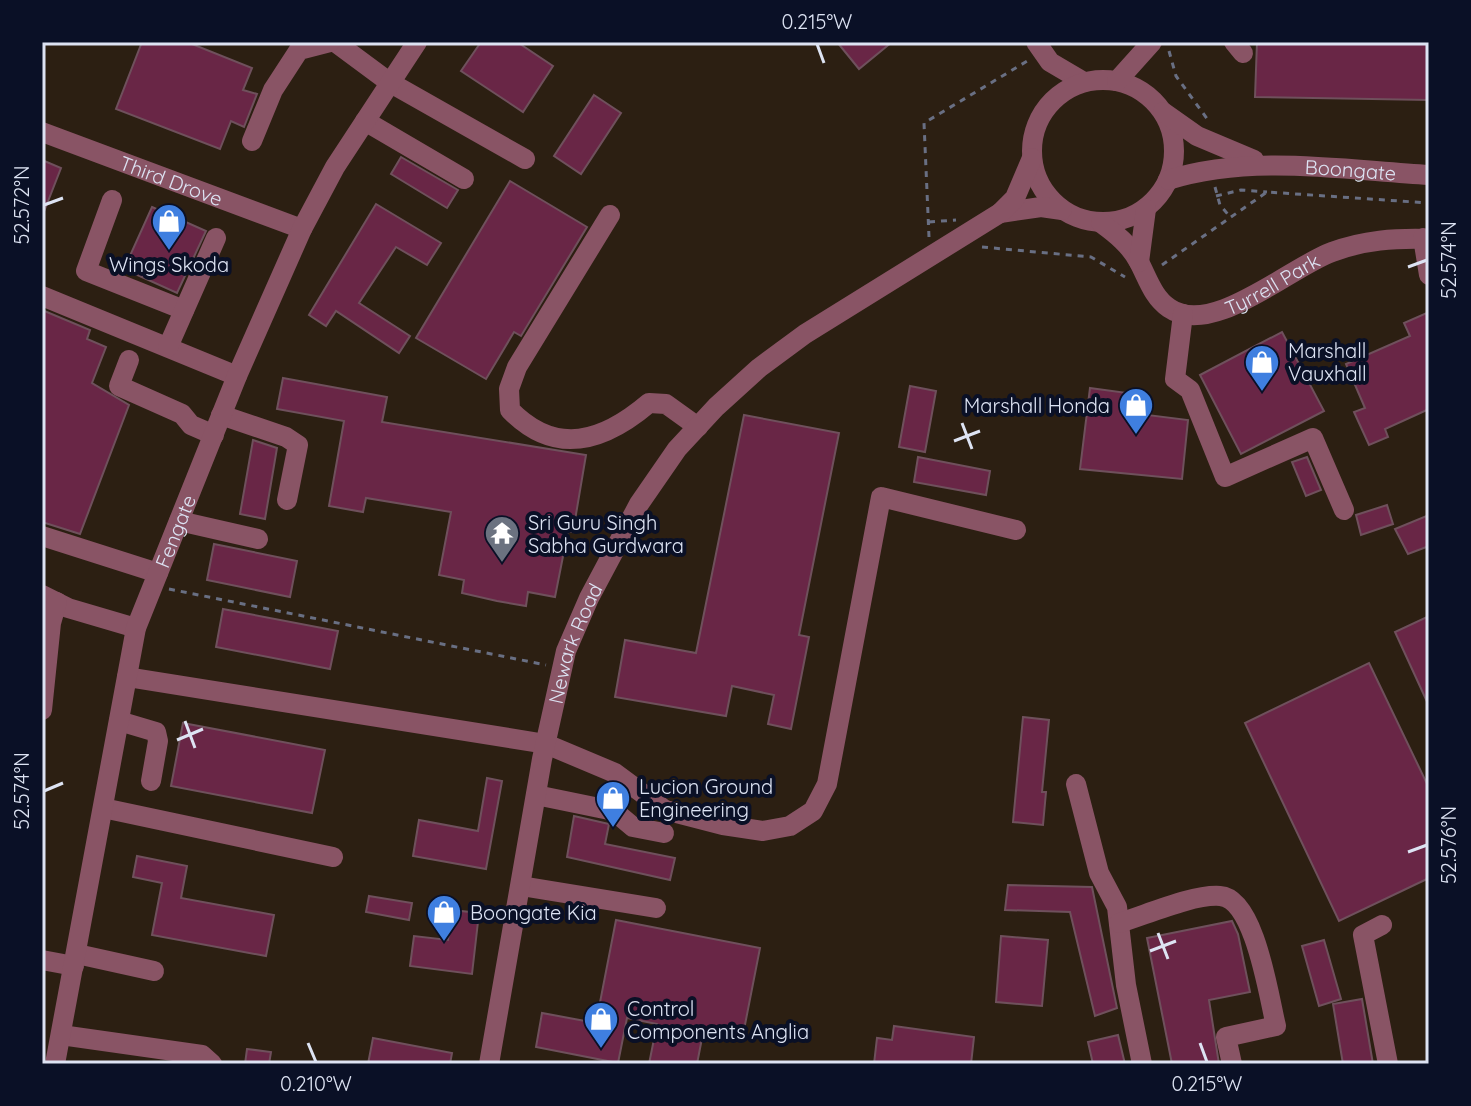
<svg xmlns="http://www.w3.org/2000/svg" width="1471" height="1106" viewBox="0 0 1471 1106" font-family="Quicksand,sans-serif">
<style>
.industrial{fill:#2c1f12}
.building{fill:#692646;stroke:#6f505c;stroke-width:2}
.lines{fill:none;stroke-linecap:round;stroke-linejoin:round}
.path{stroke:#696f83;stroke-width:3;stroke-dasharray:6 6;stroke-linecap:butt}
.minor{stroke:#895465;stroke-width:20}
.ticks{fill:none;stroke:#dde3f3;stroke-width:3}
.labels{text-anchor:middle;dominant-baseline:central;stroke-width:8;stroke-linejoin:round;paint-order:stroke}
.street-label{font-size:20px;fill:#dde3f3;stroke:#0a1026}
.poi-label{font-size:20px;fill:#dde3f3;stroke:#0a1026;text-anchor:start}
.neatline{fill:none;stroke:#dde3f3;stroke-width:3}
.ticks-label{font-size:20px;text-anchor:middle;fill:#dde3f3}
</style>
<rect width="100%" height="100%" fill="#131930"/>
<!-- industrial -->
<rect class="industrial" x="42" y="42" width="1387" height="1022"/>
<!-- building -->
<g class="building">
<polygon points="142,42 187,42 252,68 243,90 257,94 244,127 231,121 220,149 116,109"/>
<polygon points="481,42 517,42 553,66 523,112 461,71"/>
<polygon points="837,42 892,42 859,69"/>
<polygon points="1257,42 1429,42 1429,100 1255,97"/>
<polygon points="594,95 621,113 581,174 554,156"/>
<polygon points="401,157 458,190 447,208 391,174"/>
<polygon points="42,160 61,168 43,214 42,214"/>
<polygon points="510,181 587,227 521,336 514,332 486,379 416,338"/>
<polygon points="376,204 441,243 427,265 396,247 359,303 410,336 399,353 336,311 326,326 309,315"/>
<polygon points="152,207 206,231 177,293 124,269"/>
<polygon points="42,310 90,330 87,339 106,347 92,383 129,405 80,534 42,522"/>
<polygon points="1429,312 1429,409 1385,429 1388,437 1369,445 1354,412 1365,408 1346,364 1410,336 1404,323"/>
<polygon points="1282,332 1324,411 1241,454 1200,375"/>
<polygon points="283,378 387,397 382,422 586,455 573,532 568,531 555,597 528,592 526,606 497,601 462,593 464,580 439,575 451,512 366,498 363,512 329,506 344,421 277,409"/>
<polygon points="910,386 936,391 925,452 899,447"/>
<polygon points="1090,388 1142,395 1139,414 1188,420 1182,479 1080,469"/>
<polygon points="744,415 839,433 799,635 809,637 791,729 768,724 774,695 732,686 726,716 615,697 625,640 696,653"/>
<polygon points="253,440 277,448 265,519 240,514"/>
<polygon points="918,457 990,471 986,495 914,482"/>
<polygon points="1307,457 1321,490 1306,496 1292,462"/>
<polygon points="1387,505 1393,524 1361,535 1356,515"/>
<polygon points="1429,515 1429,546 1408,554 1395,529"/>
<polygon points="214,544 297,561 290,597 207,580"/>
<polygon points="223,609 338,631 330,669 216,647"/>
<polygon points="1429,616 1429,706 1395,632"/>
<polygon points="1369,663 1429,788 1429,878 1339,921 1245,723"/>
<polygon points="1023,717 1049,720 1042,792 1046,792 1043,825 1013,822"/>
<polygon points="183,723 325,750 312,813 171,786"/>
<polygon points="487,778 502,781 486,869 413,856 419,820 478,831"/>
<polygon points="574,816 609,824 605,844 675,858 670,880 567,857"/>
<polygon points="137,856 187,866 181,898 274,915 266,956 152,935 162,883 133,877"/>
<polygon points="1008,885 1092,887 1117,1008 1095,1016 1070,912 1005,910"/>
<polygon points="369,896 412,903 409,920 366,912"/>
<polygon points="452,910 479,913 472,974 410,966 414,936 448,940"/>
<polygon points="616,920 760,948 742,1040 703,1033 697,1064 649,1064 657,1024 627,1018 618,1063 536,1047 542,1013 596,1023"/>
<polygon points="1232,921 1238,934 1250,992 1209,1000 1219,1064 1172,1064 1147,938"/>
<polygon points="1001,936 1048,940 1042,1006 996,1002"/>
<polygon points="1324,940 1341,999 1319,1006 1302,946"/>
<polygon points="1362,999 1373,1064 1343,1064 1333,1004"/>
<polygon points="894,1026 974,1037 971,1064 874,1064 877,1038 892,1040"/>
<polygon points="1118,1035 1125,1064 1093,1064 1088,1042"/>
<polygon points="373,1038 452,1053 450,1064 368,1064"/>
<polygon points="247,1049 271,1052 269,1064 245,1064"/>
</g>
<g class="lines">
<!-- path -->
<g class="path">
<polyline points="1169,51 1176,76 1208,120"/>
<polyline points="1215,187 1220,205 1231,218"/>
<polyline points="1216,196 1241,190 1267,192"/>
<polyline points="929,222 956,220"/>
<polyline points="929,237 924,123 1029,60"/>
<polyline points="982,247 1091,257 1125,277"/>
<polyline points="1162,265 1267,192 1429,203"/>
<polyline points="169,589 546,665"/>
</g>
<!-- minor -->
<g class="minor">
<polyline points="335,42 389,82 525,159"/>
<polyline points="1036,42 1050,62 1084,82"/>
<polyline points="1234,42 1243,53"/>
<circle cx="1103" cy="151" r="71"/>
<polyline points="1117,81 1152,42"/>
<polyline points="1163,112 1197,136 1254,160"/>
<polyline points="365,121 464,179"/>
<path id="s1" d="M42 132 302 229"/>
<polyline points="252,141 273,90 299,50 330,42"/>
<path id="s2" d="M1168 180C1252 154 1343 170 1429 175"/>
<polyline points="112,200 86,271 184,310"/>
<polyline points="1000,213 1041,207 1062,210"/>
<path d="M610 215 517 367 509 389 510 410C556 457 603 442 649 403L666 404 698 427"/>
<path id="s3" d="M1101 223C1116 234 1130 245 1139 262 1148 279 1153 297 1169 308 1212 338 1290 267 1332 252 1364 240 1395 238 1429 239"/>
<polyline points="1423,238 1429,275"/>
<polyline points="1139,262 1146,209"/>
<polyline points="42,296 237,376"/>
<polyline points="1183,314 1175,379 1190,390 1225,477 1313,438 1344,510"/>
<polyline points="168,347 216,238"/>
<polyline points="129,360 119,386 182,414 191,425 214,435"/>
<polyline points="221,415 286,437 298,445 287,500"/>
<polyline points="179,521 258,539"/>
<polyline points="42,536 158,573"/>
<polyline points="42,595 68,608 136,628"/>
<polyline points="127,677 546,744 615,773 665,810 723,825 763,831 790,826 813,811 827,784 881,497 1016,530"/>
<polyline points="42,710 51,623 57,602"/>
<polyline points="119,721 156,732 158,741 151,781"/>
<polyline points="1076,784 1099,873 1117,907 1126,985 1142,1064"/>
<polyline points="536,795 614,811 633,827 664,833"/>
<polyline points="103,808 333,857"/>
<polyline points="521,886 656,908"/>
<path d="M1119 923C1146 915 1193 894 1220 896 1255 898 1269 998 1276 1026L1226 1037 1232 1064"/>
<polyline points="1382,925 1363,935 1388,1064"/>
<polyline points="77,954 154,971"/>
<polyline points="42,960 74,966"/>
<polyline points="61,1035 202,1055 212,1064"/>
<path id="s4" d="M55 1064 136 628 237 376 302 229 335 167 417 42"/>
<path id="s5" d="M489 1064 542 759 566 651 589 598 639 504 677 449 716 407 759 368 805 334 1000 213 1015 198 1032 158"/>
</g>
</g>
<!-- ticks -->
<path class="ticks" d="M817 44 824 63M44 205 63 198M1408 267 1427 260M962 423 972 449M954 441 980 431M185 721 195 748M177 740 203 729M44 791 63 783M1408 852 1427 845M1158 933 1168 959M1150 951 1176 941M308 1043 316 1062M1200 1043 1207 1062"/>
<!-- icons -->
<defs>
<g id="shop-pin" transform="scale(1.8)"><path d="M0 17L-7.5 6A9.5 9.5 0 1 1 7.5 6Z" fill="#3f7fe0" stroke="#0a1026"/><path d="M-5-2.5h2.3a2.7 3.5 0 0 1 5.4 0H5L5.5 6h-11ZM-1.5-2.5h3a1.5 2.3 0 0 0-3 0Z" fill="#fff"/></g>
<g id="temple-pin" transform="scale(1.8)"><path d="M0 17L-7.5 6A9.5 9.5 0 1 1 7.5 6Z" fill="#6b7280" stroke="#0a1026"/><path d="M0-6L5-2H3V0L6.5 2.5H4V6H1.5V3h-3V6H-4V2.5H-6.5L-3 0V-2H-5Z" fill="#fff"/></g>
</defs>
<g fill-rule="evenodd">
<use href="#shop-pin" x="169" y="221"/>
<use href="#shop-pin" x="1262" y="362"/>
<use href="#shop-pin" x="1136" y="405"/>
<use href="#temple-pin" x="502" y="533"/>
<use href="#shop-pin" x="613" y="798"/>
<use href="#shop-pin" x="444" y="912"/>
<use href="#shop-pin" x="601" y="1019"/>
</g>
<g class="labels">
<!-- street labels -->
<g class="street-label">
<text stroke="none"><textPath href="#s2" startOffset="184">Boongate</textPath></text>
<text stroke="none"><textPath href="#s1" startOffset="138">Third Drove</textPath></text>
<text stroke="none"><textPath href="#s3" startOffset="222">Tyrrell Park</textPath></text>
<text stroke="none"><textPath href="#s4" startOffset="548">Fengate</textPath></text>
<text stroke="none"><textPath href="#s5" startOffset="430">Newark Road</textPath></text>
</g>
<!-- poi labels -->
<g class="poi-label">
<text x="169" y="264" text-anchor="middle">Wings Skoda</text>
<text x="1288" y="350">Marshall<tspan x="1288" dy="23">Vauxhall</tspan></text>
<text x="1110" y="405" text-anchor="end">Marshall Honda</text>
<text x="528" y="522">Sri Guru Singh<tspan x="528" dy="23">Sabha Gurdwara</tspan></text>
<text x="639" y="786">Lucion Ground<tspan x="639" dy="23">Engineering</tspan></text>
<text x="470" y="912">Boongate Kia</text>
<text x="627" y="1008">Control<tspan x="627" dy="23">Components Anglia</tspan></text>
</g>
</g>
<!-- border -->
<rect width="1471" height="1106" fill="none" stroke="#0a1026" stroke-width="88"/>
<rect x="44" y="44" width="1383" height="1018" class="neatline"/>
<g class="ticks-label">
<text x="817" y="29">0.215°W</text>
<text transform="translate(22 205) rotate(-90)" y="7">52.572°N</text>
<text transform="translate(1449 260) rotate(-90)" y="7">52.574°N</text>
<text transform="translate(22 791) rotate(-90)" y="7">52.574°N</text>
<text transform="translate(1449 845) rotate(-90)" y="7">52.576°N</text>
<text x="316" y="1091">0.210°W</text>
<text x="1207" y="1091">0.215°W</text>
</g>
</svg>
